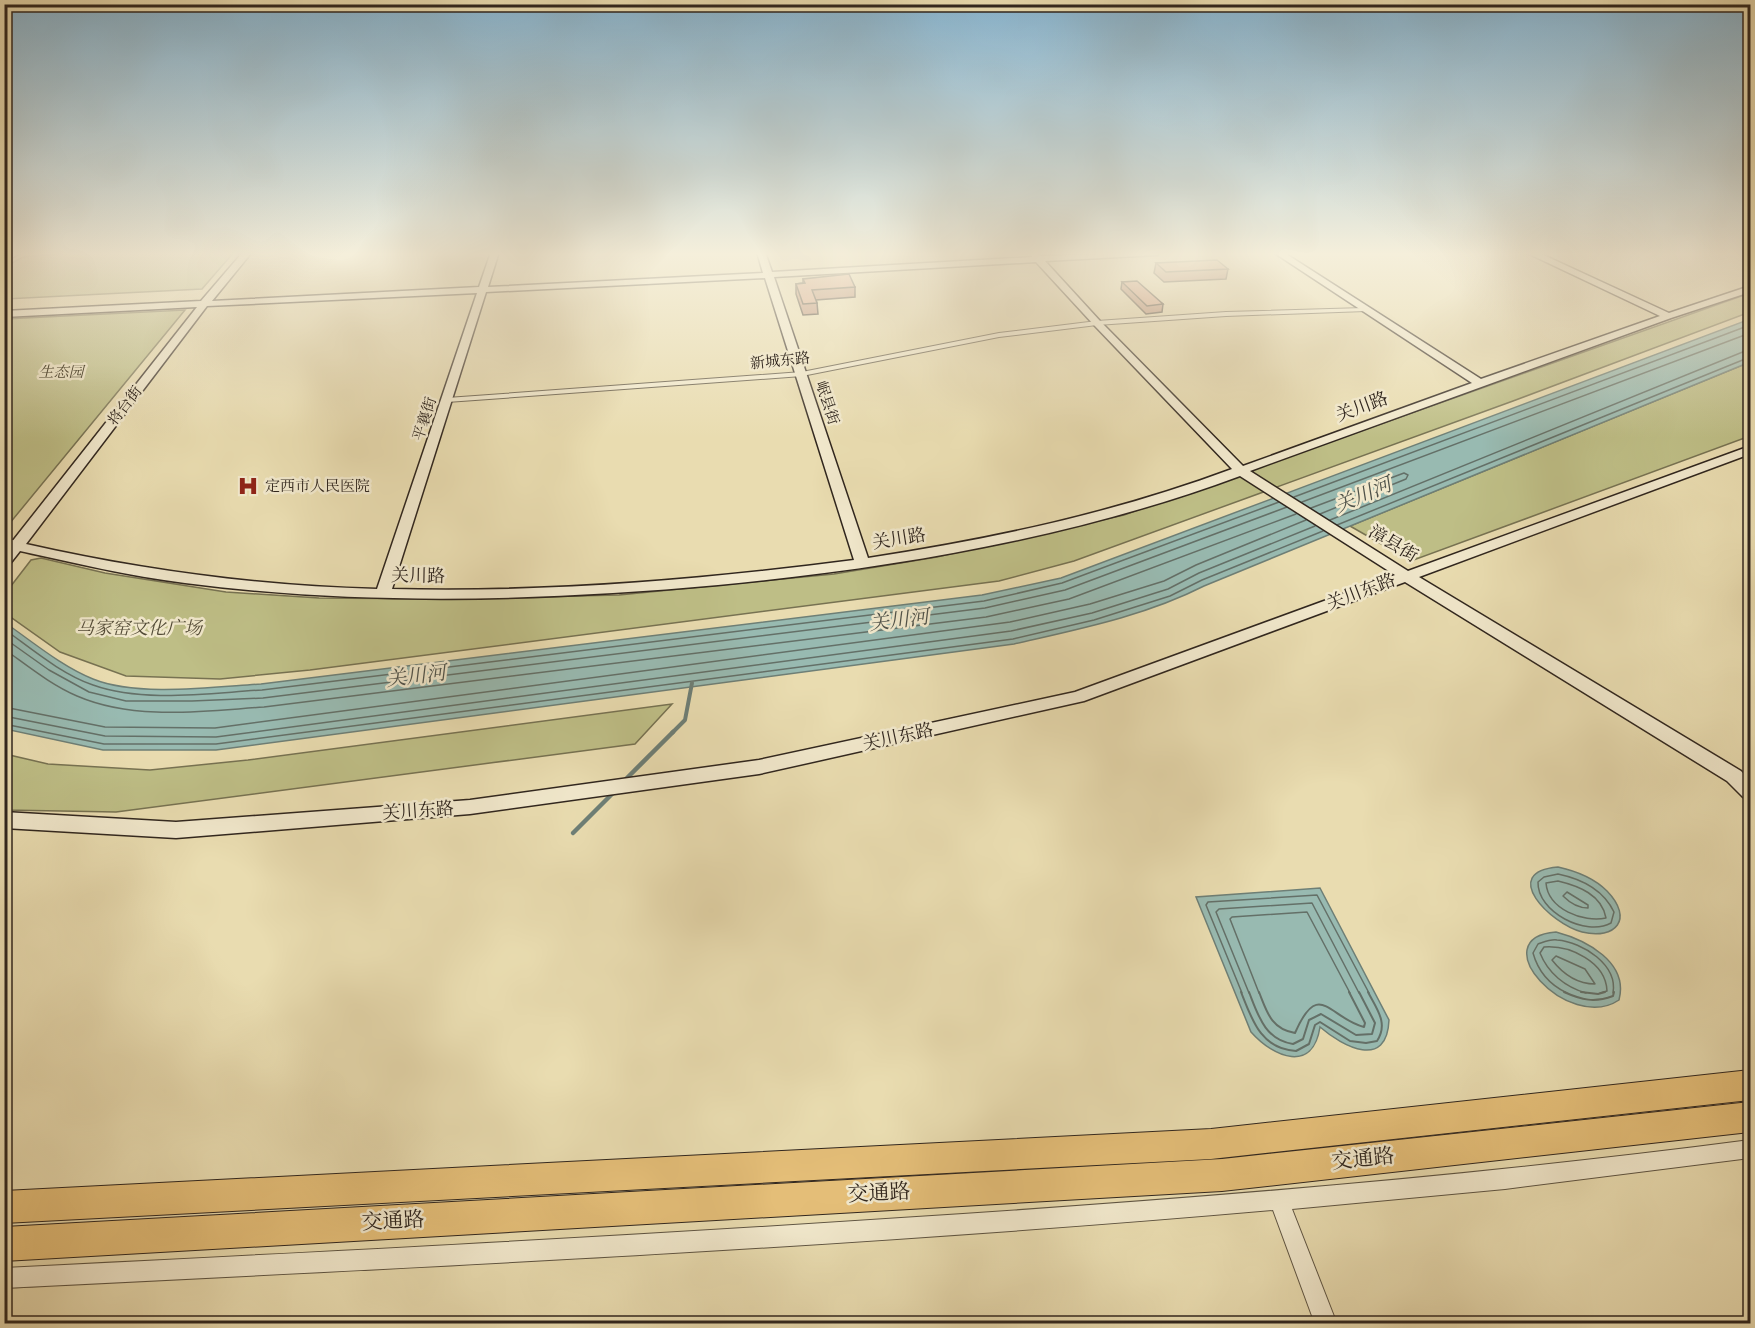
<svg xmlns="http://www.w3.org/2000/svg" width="1755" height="1328" viewBox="0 0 1755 1328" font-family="'IM FELL Double Pica','Noto Serif SC',serif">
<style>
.green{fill:#bebe86;stroke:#777252;stroke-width:1.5}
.water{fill:#98bab1;stroke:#6e7f76;stroke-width:1.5}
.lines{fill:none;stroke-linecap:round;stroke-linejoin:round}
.shore-far1{stroke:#647068;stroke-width:1.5}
.shore{stroke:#647068;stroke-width:2}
.stream-far1{stroke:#6e7f76;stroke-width:4}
.stream{stroke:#6e7f76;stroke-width:4.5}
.street-casing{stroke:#5e5442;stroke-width:2}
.secondary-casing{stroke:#30261e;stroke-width:3}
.primary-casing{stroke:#30261e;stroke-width:2}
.street{fill:#f1e8cc;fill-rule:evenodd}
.secondary{fill:#f1e8cc;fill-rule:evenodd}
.primary{fill:#e4be78;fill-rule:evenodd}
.wall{fill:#b6836c;stroke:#30261e;stroke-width:1.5}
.building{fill:#d4987d;stroke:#30261e;stroke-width:1.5}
.labels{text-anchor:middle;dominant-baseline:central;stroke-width:5;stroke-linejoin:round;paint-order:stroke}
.far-street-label{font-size:15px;fill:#30261e;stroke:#f1e8cc}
.far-park-label{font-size:15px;font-style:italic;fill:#544c38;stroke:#f1e8cc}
.far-poi-label{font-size:15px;fill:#30261e;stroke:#f1e8cc;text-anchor:start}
.street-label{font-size:18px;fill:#30261e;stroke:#f1e8cc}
.park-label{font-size:18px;font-style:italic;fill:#544c38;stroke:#f1e8cc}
.water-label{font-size:20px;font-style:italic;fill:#4f524a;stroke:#f1e8cc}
.near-street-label{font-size:21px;fill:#30261e;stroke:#f1e8cc}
</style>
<rect width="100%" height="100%" fill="#e9dcb0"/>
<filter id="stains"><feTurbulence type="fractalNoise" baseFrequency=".00333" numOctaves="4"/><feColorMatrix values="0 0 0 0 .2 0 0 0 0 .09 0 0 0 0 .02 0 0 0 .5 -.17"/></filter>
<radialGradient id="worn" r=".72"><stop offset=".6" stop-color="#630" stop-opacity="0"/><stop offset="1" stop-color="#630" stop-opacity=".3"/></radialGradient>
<!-- green -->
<g class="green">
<polygon points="79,252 234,252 202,289 5,299 5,267 23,257"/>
<polygon points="1750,293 1750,312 1513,401 1074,561 999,581 310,670 220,679 126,676 60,652 5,613 4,595 31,560 41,558 105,573 226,592 319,598 442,599 619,595 834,574 937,557 1124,515"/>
<polygon points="185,310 5,529 5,319"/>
<polygon points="1750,362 1750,436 1411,561 1350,526"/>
<polygon points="672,704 635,744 116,812 5,810 5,754 48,764 150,770 248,760"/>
</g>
<!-- water -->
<g class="water">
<path d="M1750 319V362L1204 586C1145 616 1079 629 1014 644L216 750H103L5 729 4 622C33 642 61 666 93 679 137 697 213 687 261 684L982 595 1061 578Z"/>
<path d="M1558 867C1576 871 1594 878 1607 891 1634 919 1616 940 1582 932 1551 924 1498 872 1558 867Z"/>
<path d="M1320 888 1389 1020C1387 1070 1343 1047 1320 1027 1313 1073 1274 1058 1251 1032L1196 897Z"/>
<path d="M1556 932C1586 940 1629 962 1619 1000 1568 1034 1481 938 1556 932Z"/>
</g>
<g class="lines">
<!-- shore-far1 -->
<g class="shore-far1">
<polyline points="1294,497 1750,325"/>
<polyline points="1302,502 1750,333"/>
<polyline points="1311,508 1404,473 1408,475 1406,479 1320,514"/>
<polyline points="1330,520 1750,349"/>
<polyline points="1337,525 1750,357"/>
<path d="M4 629C32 649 61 674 93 685 143 703 209 693 262 690L984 601 1062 583 1279 502"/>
<polyline points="4,638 49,670 89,692 126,701 192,701 263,698 985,608 1065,590 1287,507"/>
<path d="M4 649C28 666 51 685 77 696 135 721 203 711 264 707L986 617 1069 599 1296 514"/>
<polyline points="4,707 105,727 215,728 1010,622 1090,604 1164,581 1196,565 1306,520"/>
<polyline points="4,716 105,736 216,737 1011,631 1092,613 1168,589 1199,573 1315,526"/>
<polyline points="4,724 104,744 216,744 1013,639 1094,620 1170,596 1202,580 1323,531"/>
<path d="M1558 874C1582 879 1603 889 1614 912L1611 923C1586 937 1537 912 1538 882L1544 877Z"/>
<path d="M1558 881C1579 886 1602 895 1606 918 1583 923 1548 909 1546 883Z"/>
<path d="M1567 892 1588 905V908C1578 908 1570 903 1563 896Z"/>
<path d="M1556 956 1585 969 1595 984C1577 984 1563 974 1552 960Z"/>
<polyline points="1242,993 1206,905 1208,902 1317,895 1369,993"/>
<polyline points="1249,993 1216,912 1219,909 1312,903 1359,993"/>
<polyline points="1259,993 1230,919 1232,917 1307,912 1350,993"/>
<path d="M1567 993C1550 985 1538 971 1533 953L1538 944C1544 942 1551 939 1557 940 1583 942 1618 965 1613 993"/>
<path d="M1586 993C1565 987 1548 973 1540 953L1544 947C1570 945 1606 962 1607 991L1600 993"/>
</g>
<!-- shore -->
<g class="shore">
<path d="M1241 992C1252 1020 1261 1049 1296 1051L1309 1044 1315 1025 1320 1022 1350 1041 1366 1043 1377 1041C1389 1023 1376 1008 1368 992"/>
<path d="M1249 992C1258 1015 1265 1040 1293 1044L1303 1039 1309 1020 1321 1014 1356 1035 1372 1034 1375 1023 1359 992"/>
<path d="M1259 992C1267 1012 1271 1029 1295 1033 1319 978 1329 1018 1364 1027L1365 1023 1349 992"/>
<path d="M1564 992C1582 1000 1594 1003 1613 996L1614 992"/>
<polyline points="1581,992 1598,994 1605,992"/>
</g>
<!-- stream-far1 -->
<polyline class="stream-far1" points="672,733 685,720 692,683"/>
<!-- stream -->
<g class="stream">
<polyline points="624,781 673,732"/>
<polyline points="573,833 615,791"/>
</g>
<!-- street casing -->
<g class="street-casing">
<g id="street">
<polygon points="1364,308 1366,309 1366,311 1226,316 1097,325 999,337 802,376 447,402 443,400 447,398 802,372 999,333 1097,321 1226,312"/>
<polygon points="4,536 21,544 22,546 17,549 4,543"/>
<path d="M1750 1140V1158L1505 1189 1292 1209 1337 1324H1315L1273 1210C851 1247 428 1267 4 1288V1268C303 1253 602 1238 901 1218 1184 1200 1468 1177 1750 1140Z"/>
</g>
</g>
<!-- secondary casing -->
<g class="secondary-casing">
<g id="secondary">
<polygon points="11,252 22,252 4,262 4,256"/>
<path d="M243 252H252L212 301 479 287 491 252H499L488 287 763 273 757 252H765L772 272 1032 257 1031 255 1035 252 1041 256 1161 252 1157 255 1045 261 1100 321 1243 466 1472 383 1273 252H1283L1481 379 1660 316 1525 252H1537L1669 313 1750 286V292L1671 318 1250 471 1408 571 1750 446V454L1419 577 1741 771 1750 781V799L1743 797 1727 781 1405 582 1084 701 759 774 470 814 176 838 4 828V812L176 822 470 800 759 760 1075 692 1395 575 1240 476C1073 538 895 568 718 585 540 601 362 606 185 583 129 576 75 563 20 551L9 565 4 566V552L197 307 4 317V311L201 301ZM1036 262 1094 325 1232 469C1114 513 992 539 868 558L774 277ZM765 278 854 560C701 580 546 593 392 589L486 292ZM477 293 377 589C258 586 141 570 26 544L207 306Z"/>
</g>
</g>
<!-- primary casing -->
<g class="primary-casing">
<g id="primary">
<polygon points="1750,1070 1750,1100 1211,1159 4,1223 4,1191 1211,1129"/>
<polygon points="1750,1102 1750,1132 1222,1191 4,1261 4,1227 1222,1159"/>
</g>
</g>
<!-- street -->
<use href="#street" class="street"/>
<!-- secondary -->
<use href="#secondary" class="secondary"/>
<!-- primary -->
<use href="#primary" class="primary"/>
</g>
<!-- wall -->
<g class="wall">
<polygon points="1156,263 1228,269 1226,279 1164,282 1154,273"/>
<polygon points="803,279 855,287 855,297 816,300 817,303 818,314 803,315 796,294 796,284 803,283"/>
<polygon points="1122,282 1163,304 1162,312 1146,314 1121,289"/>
</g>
<!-- building -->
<g class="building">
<polygon points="1217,260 1228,269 1166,272 1156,263"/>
<polygon points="849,274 855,287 812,290 817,303 803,304 796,284 805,283 803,279"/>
<polygon points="1137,281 1163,304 1147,306 1122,282"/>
</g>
<!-- sky -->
<linearGradient id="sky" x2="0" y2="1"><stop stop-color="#88b6d2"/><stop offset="0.58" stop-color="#f5efdb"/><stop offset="1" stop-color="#f5efdb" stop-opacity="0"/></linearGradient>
<rect width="1755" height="438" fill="url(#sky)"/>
<!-- icons -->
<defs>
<g id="hospital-bare" transform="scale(1.62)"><path d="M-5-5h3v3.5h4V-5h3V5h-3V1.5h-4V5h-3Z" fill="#8f2418" stroke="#f1e8cc" stroke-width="2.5" paint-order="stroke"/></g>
</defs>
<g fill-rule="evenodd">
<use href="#hospital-bare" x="248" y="486"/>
</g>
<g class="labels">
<!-- far-street labels -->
<g class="far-street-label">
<text transform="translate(780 361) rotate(-6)">新城东路</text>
<text transform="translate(827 403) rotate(72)">岷县街</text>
<text transform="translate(125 406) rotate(-52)">将台街</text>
<text transform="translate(425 419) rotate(-72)">平襄街</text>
</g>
<!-- far-park labels -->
<g class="far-park-label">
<text x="61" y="372">生态园</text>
</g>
<!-- far-poi labels -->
<g class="far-poi-label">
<text x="265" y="486">定西市人民医院</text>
</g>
<!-- street labels -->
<g class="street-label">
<text transform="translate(1362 407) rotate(-20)">关川路</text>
<text transform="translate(899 539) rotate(-9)">关川路</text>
<text transform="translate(1393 544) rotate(31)">漳县街</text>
<text transform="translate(418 576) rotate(1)">关川路</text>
<text transform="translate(1361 592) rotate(-21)">关川东路</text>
<text transform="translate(898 737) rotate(-12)">关川东路</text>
<text transform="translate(418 811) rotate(-4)">关川东路</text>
</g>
<!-- park labels -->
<g class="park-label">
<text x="139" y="628">马家窑文化广场</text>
</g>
<!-- water labels -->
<g class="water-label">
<text transform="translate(1363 495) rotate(-23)">关川河</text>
<text transform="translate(899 620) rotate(-7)">关川河</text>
<text transform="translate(416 676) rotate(-7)">关川河</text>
</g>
<!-- near-street labels -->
<g class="near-street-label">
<text transform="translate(1363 1159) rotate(-6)">交通路</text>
<text transform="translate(879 1193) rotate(-3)">交通路</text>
<text transform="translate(393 1221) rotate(-3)">交通路</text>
</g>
</g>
<!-- margin -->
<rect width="1755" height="1328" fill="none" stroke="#e9dcb0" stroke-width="24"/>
<rect x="6" y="6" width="1743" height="1316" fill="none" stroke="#30261e" stroke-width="3"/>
<rect x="12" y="12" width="1731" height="1304" fill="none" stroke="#30261e" stroke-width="1.5"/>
<rect width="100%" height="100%" filter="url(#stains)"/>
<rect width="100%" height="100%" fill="url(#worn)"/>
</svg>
